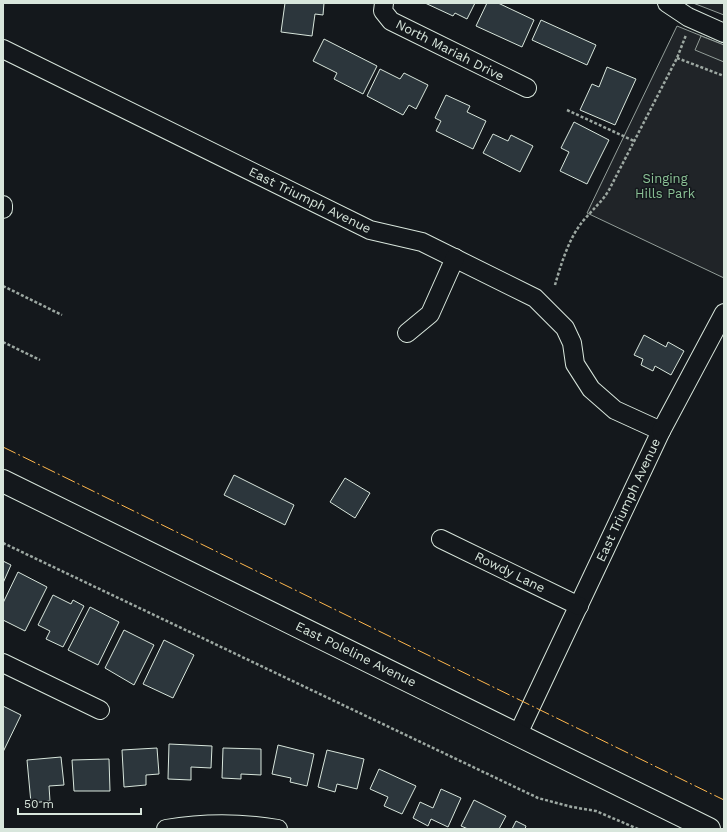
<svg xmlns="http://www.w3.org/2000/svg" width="727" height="832" viewBox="0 0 727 832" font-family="'Work Sans',sans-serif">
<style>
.green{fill:#202428;stroke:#939e99}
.parking{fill:#24282b;stroke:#939e99}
.building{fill:#2c363c;stroke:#d8e6dc}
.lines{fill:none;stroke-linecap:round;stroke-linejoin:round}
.minor-casing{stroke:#d8e6dc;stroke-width:20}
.major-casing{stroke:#d8e6dc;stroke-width:24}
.path{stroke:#9da8a2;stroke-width:2.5;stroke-dasharray:3 2;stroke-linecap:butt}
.minor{stroke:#14181c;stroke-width:18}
.major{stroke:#14181c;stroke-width:22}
.power{stroke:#ffb74d;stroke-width:1;stroke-dasharray:14 3 2 3;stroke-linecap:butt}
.labels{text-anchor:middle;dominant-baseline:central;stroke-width:3;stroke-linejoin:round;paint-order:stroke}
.street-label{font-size:13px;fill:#d8e6dc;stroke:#14181c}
.park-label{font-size:13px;fill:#8ac095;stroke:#14181c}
</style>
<rect width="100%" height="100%" fill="#14181c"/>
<!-- green -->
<g class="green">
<polygon points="693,3 724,3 724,15"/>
<polygon points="677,26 724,45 724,278 587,213"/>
</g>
<!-- parking -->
<polygon class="parking" points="701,36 724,45 724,62 695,50"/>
<!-- building -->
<g class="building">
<polygon points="285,3 324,3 323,15 315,14 312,36 281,32"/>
<polygon points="425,3 475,3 467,19 455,13 453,16"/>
<polygon points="487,3 498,3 534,20 522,47 476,26"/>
<polygon points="541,20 596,45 587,65 532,40"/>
<polygon points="324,39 377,66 363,94 334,79 337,73 313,61"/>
<polygon points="607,67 636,79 615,125 580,110 592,84 599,87"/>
<polygon points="380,69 400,79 404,73 428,85 416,109 409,105 403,115 367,96"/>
<polygon points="446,95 470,106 467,112 486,121 473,149 436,131 441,121 435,118"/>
<polygon points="574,122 609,140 587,184 560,171 569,152 561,148"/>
<polygon points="493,134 508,141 511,135 533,146 520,172 483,153"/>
<polygon points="644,335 666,347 668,342 684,351 671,375 655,366 653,371 641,365 643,359 634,355"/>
<polygon points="234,475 294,505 285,525 224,495"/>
<polygon points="345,478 370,493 355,518 330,502"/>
<polygon points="3,561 11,565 3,583"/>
<polygon points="18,572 47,587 25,631 3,620 3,603"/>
<polygon points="53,595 71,604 73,600 84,606 63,647 46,639 50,631 38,625"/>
<polygon points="90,607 119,622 98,665 68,650"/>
<polygon points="124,630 154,645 134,685 105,668"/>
<polygon points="164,640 194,655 173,698 143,684"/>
<polygon points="3,706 21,715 3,752"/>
<polygon points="169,744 212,746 211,768 191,767 191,780 168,779"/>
<polygon points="278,745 314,754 307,786 290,782 291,778 272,774"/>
<polygon points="157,748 159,774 146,775 146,785 124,787 122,750"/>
<polygon points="223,748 261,749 261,775 241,774 241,779 222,778"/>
<polygon points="327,750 364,759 357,789 337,784 335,792 318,787"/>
<polygon points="61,757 64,785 49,786 50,801 31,803 27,760"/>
<polygon points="109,759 110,791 74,791 72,760"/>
<polygon points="379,769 416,786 402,814 384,806 388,797 370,789"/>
<polygon points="441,789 461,798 448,827 431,819 428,826 413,818 420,802 433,808"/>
<polygon points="474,800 506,816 499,829 468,829 461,826"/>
<polygon points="516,821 526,826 525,829 512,829"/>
</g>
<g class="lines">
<!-- minor casing -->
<g class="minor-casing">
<g id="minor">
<polyline points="384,3 383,11 391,21 527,88"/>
<polyline points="667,3 688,17 724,33"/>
<polyline points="3,49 370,230 422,242 535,298 565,328 572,343 575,364 591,389 615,410 661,431 518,734"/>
<polyline points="3,205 3,209"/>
<polyline points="407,333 430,314 455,258"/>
<polyline points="661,431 724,313"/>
<polyline points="441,539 579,606"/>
<polyline points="3,663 100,710"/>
<path d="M166 829C202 823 242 823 278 829"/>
</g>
</g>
<!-- major casing -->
<g class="major-casing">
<polyline id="major" points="3,481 709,829"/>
</g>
<!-- path -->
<g class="path">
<polyline points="677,58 724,76"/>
<polyline points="567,110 634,141"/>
<path d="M555 285C561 264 569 238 583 221 592 210 602 202 609 190L677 58 686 35"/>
<polyline points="3,286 62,315"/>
<polyline points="3,342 40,360"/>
<polyline points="3,543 538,798 572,807 596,811 638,829"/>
</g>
<!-- minor -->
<use href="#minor" class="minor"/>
<!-- major -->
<use href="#major" class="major"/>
<!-- power -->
<polyline class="power" points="3,447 724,800"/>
</g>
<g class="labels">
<!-- street labels -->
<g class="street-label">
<text transform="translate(450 50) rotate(27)">North Mariah Drive</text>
<text transform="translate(310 200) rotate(26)">East Triumph Avenue</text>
<text transform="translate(628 500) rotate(-65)">East Triumph Avenue</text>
<text transform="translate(510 572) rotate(26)">Rowdy Lane</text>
<text transform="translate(356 654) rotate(26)">East Poleline Avenue</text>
</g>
<!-- park labels -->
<g class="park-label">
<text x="665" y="178">Singing<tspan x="665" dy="15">Hills Park</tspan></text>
</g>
</g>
<!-- border -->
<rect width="727" height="832" fill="none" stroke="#d8e6dc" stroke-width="8"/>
<!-- scale -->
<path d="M18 808v6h123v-6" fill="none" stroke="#d8e6dc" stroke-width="2"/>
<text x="24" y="808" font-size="12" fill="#d8e6dc" stroke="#14181c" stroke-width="3" paint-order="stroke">50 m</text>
</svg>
